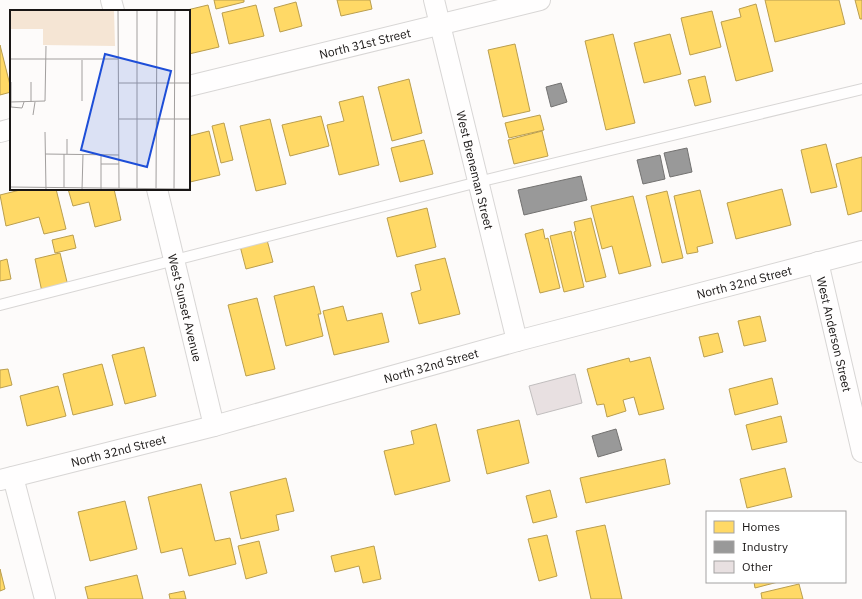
<svg xmlns="http://www.w3.org/2000/svg" width="862" height="599" viewBox="0 0 862 599" font-family="'IBM Plex Sans',sans-serif">
<style>
.homes{fill:#ffd966;stroke:#ba9e4e}
.industry{fill:#999;stroke:#737271}
.building{fill:#e8e0e1;stroke:#c1bebe}
.lines{fill:none;stroke-linecap:round;stroke-linejoin:round}
.service-casing{stroke:#d8d6d5;stroke-width:12}
.minor-casing{stroke:#d8d6d5;stroke-width:22}
.service{stroke:#fffefe;stroke-width:10}
.minor{stroke:#fffefe;stroke-width:20}
.labels{text-anchor:middle;dominant-baseline:central;stroke-width:4;stroke-linejoin:round;paint-order:stroke}
.street-label{font-size:12px;fill:#191615;stroke:#fff}
.inset-road{fill:none;stroke:#a29f9e;stroke-width:1}
.view{fill:#1d4ed8;fill-opacity:0.15;stroke:#1d4ed8;stroke-width:2}
.inset-edge{fill:none;stroke:#191615;stroke-width:2}
</style>
<rect width="100%" height="100%" fill="#fdfbfa"/>
<!-- homes -->
<g class="homes">
<polygon points="214,0 244,0 244,2 216,9"/>
<polygon points="337,0 370,0 372,9 341,16"/>
<polygon points="765,0 839,0 845,24 775,42"/>
<polygon points="855,0 862,0 862,19 860,19"/>
<polygon points="296,2 302,26 280,32 274,8"/>
<polygon points="756,4 773,71 736,81 721,22 741,17 739,9"/>
<polygon points="208,5 219,47 189,54 189,11 183,11"/>
<polygon points="256,5 264,36 229,44 222,13"/>
<polygon points="712,11 721,47 690,55 681,18"/>
<polygon points="613,34 635,123 606,130 585,41"/>
<polygon points="670,34 681,74 644,83 634,43"/>
<polygon points="515,44 530,111 503,117 488,50"/>
<polygon points="0,45 11,89 11,92 0,95"/>
<polygon points="705,76 711,102 695,106 688,80"/>
<polygon points="409,79 422,133 392,141 378,87"/>
<polygon points="363,96 379,165 339,175 327,125 344,121 339,102"/>
<polygon points="540,115 544,130 509,138 505,123"/>
<polygon points="321,116 329,146 290,156 282,125"/>
<polygon points="270,119 286,184 256,191 240,126"/>
<polygon points="224,123 233,160 221,163 212,126"/>
<polygon points="209,131 220,175 190,182 189,177 189,136"/>
<polygon points="542,131 548,156 514,164 508,140"/>
<polygon points="424,140 433,174 400,182 391,148"/>
<polygon points="826,144 837,187 811,193 801,150"/>
<polygon points="862,157 862,211 848,215 836,164"/>
<polygon points="24,189 56,189 66,229 44,234 39,217 6,226 0,195"/>
<polygon points="68,189 114,189 121,220 95,227 89,202 73,206"/>
<polygon points="782,189 791,225 736,239 727,203"/>
<polygon points="700,190 713,243 697,247 698,252 687,254 674,196"/>
<polygon points="667,191 683,258 662,263 646,196"/>
<polygon points="633,196 651,266 619,274 612,246 602,249 591,206"/>
<polygon points="427,208 436,247 397,257 387,218"/>
<polygon points="591,218 606,277 586,282 574,232 576,231 574,222"/>
<polygon points="543,229 545,239 548,238 560,288 540,293 525,234"/>
<polygon points="571,231 584,287 564,292 550,236"/>
<polygon points="73,235 76,248 55,253 52,240"/>
<polygon points="267,240 273,262 246,269 240,246"/>
<polygon points="60,253 68,286 42,292 35,259"/>
<polygon points="445,258 460,314 419,324 411,293 421,290 415,265"/>
<polygon points="7,259 11,279 0,281 0,261"/>
<polygon points="314,286 321,314 318,314 323,336 286,346 274,296"/>
<polygon points="257,298 275,369 246,376 228,305"/>
<polygon points="343,306 347,321 382,313 389,342 334,355 323,311"/>
<polygon points="760,316 766,341 744,346 738,321"/>
<polygon points="718,333 723,352 704,357 699,337"/>
<polygon points="144,347 156,396 125,404 112,355"/>
<polygon points="650,357 664,409 639,415 634,397 623,400 626,411 607,417 604,404 597,405 587,369 629,358 630,362"/>
<polygon points="102,364 113,405 73,415 63,374"/>
<polygon points="8,369 12,385 0,388 0,370"/>
<polygon points="772,378 778,404 735,415 729,389"/>
<polygon points="58,386 66,416 27,426 20,396"/>
<polygon points="781,416 787,442 752,450 746,425"/>
<polygon points="519,420 529,463 487,474 477,430"/>
<polygon points="436,424 450,481 395,495 384,451 414,444 411,431"/>
<polygon points="665,459 670,484 586,503 580,478"/>
<polygon points="785,468 792,497 747,508 740,479"/>
<polygon points="286,478 294,511 276,515 279,530 241,539 230,492"/>
<polygon points="201,484 215,541 230,538 236,564 189,576 182,548 161,553 148,497"/>
<polygon points="550,490 557,517 533,523 526,496"/>
<polygon points="125,501 137,549 90,561 78,512"/>
<polygon points="605,525 622,599 591,599 576,531"/>
<polygon points="547,535 557,576 539,581 528,539"/>
<polygon points="259,541 267,573 246,579 238,546"/>
<polygon points="374,546 381,579 363,583 359,566 335,572 331,556"/>
<polygon points="0,569 5,589 0,591"/>
<polygon points="137,575 143,599 88,599 85,587"/>
<polygon points="754,582 778,582 755,588"/>
<polygon points="799,584 803,599 762,599 761,593"/>
<polygon points="184,591 186,599 170,599 169,594"/>
</g>
<!-- industry -->
<g class="industry">
<polygon points="561,83 567,102 551,107 546,87"/>
<polygon points="687,148 692,172 670,177 664,153"/>
<polygon points="660,155 665,179 643,184 637,160"/>
<polygon points="581,176 587,200 524,215 518,190"/>
<polygon points="616,429 622,450 598,457 592,436"/>
</g>
<!-- building -->
<polygon class="building" points="575,374 582,403 537,415 529,386"/>
<g class="lines">
<!-- service casing -->
<g class="service-casing">
<polyline id="service" points="0,305 478,182 862,89"/>
</g>
<!-- minor casing -->
<g class="minor-casing">
<g id="minor">
<polyline points="111,0 114,11"/>
<path id="s1" d="M434 0 517 341"/>
<path id="s2" d="M189 86 540 0"/>
<polyline points="0,132 11,129"/>
<path id="s3" d="M157 189 214 426"/>
<path id="s4" d="M818 262 862 452"/>
<polyline points="13,477 45,599"/>
<path id="s5" d="M0 480 214 426 517 341 862 251"/>
</g>
</g>
<!-- service -->
<use href="#service" class="service"/>
<!-- minor -->
<use href="#minor" class="minor"/>
</g>
<g class="labels">
<!-- street labels -->
<g class="street-label">
<text stroke="none"><textPath href="#s2" startOffset="181">North 31st Street</textPath></text>
<text stroke="none"><textPath href="#s1" startOffset="175">West Breneman Street</textPath></text>
<text stroke="none"><textPath href="#s5" startOffset="770">North 32nd Street</textPath></text>
<text stroke="none"><textPath href="#s3" startOffset="122">West Sunset Avenue</textPath></text>
<text stroke="none"><textPath href="#s4" startOffset="74">West Anderson Street</textPath></text>
<text stroke="none"><textPath href="#s5" startOffset="446">North 32nd Street</textPath></text>
<text stroke="none"><textPath href="#s5" startOffset="122">North 32nd Street</textPath></text>
</g>
</g>
<!-- overview -->
<g transform="translate(10 10)">
<rect width="180" height="180" fill="#fdfbfa"/>
<path d="M0 0H104L105 36 33 35V19H0Z" fill="#f5e5d4"/>
<path class="inset-road" d="M108 0 109 178M127 0V180M0 49H108M1 72V97L12 98 14 92M108 73H180M72 91V50M0 92 35 91 36 36M21 92V72M23 105 25 92M109 109H180M35 122 36 180M35 144 109 145M54 144V178M57 144V129M91 154H109M0 177 180 179M91 179V144M72 180 73 144M146 180 147 0M164 180 165 0"/>
<path class="view" d="M95 44 161 61 137 157 71 140Z"/>
<rect width="180" height="180" class="inset-edge"/>
</g>
<!-- legend -->
<rect x="706" y="511" width="140" height="72" fill="#ffffff" stroke="#a3a2a1"/>
<rect x="714" y="521" width="20" height="12" fill="#ffd966" stroke="#a3a2a1"/>
<text x="742" y="531" font-size="12" fill="#191615">Homes</text>
<rect x="714" y="541" width="20" height="12" fill="#999999" stroke="#a3a2a1"/>
<text x="742" y="551" font-size="12" fill="#191615">Industry</text>
<rect x="714" y="561" width="20" height="12" fill="#e8e0e1" stroke="#a3a2a1"/>
<text x="742" y="571" font-size="12" fill="#191615">Other</text>
</svg>
